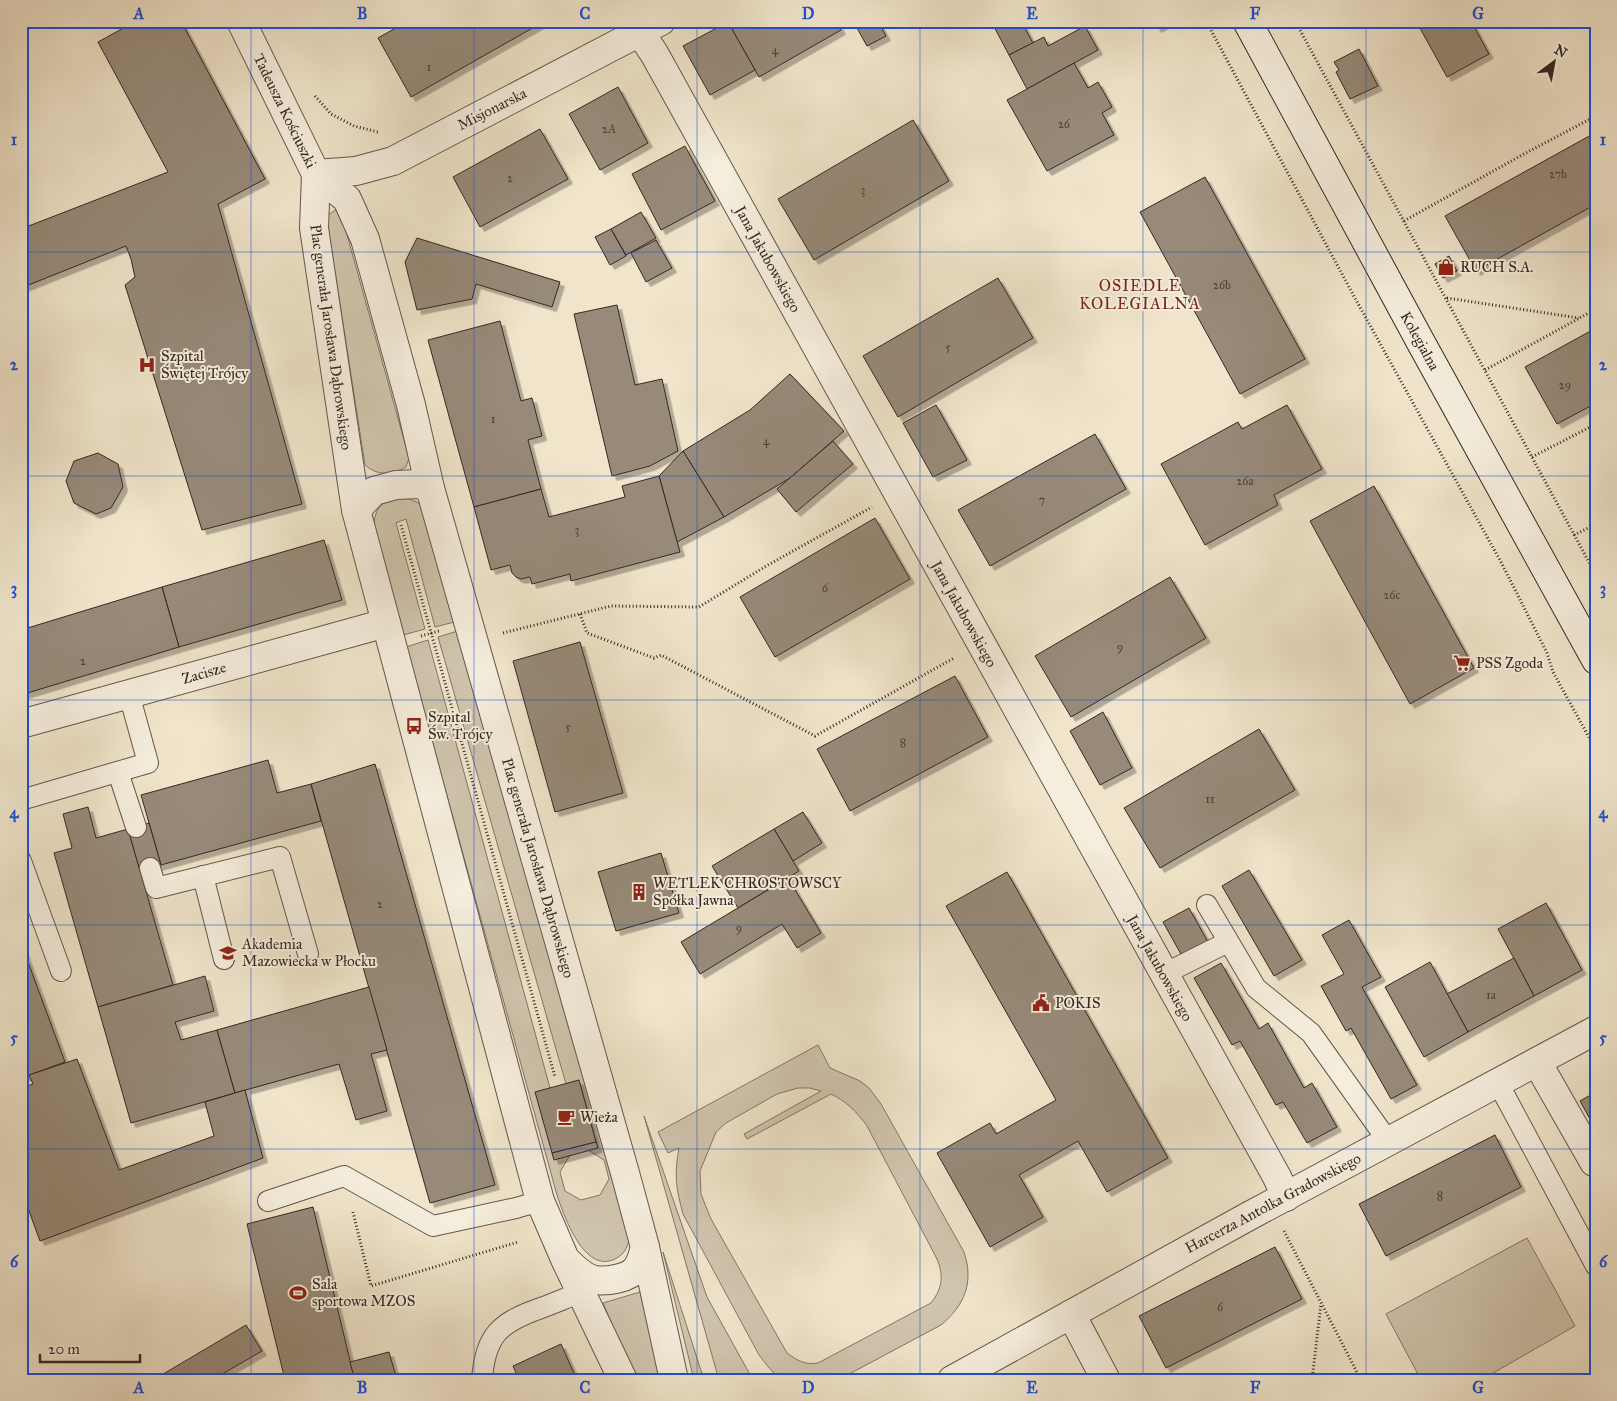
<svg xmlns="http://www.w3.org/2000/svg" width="1617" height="1401" viewBox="0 0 1617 1401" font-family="'IM FELL Great Primer',serif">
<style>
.green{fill:#d0c5ae;stroke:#837668;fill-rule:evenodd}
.building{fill:#978a79;stroke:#362721;filter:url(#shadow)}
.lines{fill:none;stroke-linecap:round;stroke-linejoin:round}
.lane-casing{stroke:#64564c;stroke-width:22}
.street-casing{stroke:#64564c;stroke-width:30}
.secondary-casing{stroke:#362721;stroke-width:30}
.path{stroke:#362721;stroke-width:3;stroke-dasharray:1 2.5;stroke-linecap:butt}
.lane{stroke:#f5eedd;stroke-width:20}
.street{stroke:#f5eedd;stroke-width:28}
.secondary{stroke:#f5eedd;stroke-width:28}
.grid{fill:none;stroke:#1d4ed8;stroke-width:1;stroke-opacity:0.55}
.labels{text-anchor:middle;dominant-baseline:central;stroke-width:4;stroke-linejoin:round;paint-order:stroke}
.number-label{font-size:12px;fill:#4e4037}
.street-label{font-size:15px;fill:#362721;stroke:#f5eedd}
.poi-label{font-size:15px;fill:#362721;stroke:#f5eedd;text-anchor:start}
.neighbourhood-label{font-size:16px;letter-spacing:1px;fill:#7a1f14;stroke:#f5eedd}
.neatline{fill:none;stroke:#1d4ed8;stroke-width:2}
.grid-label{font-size:16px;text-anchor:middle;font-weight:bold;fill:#1d4ed8}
</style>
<defs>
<filter id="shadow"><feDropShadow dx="4.5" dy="4.5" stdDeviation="0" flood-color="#0004"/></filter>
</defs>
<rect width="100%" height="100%" fill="#f0e5cb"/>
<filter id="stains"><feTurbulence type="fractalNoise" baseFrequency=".004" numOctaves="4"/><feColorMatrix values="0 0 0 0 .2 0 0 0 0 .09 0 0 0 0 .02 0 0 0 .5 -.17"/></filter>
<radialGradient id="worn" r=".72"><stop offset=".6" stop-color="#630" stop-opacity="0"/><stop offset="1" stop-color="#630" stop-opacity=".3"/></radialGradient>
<!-- green -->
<g class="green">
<path d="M335 210 341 213 409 458 406 467C392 475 377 476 365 465L328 227 327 216Z"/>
<path d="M407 498 419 503 425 512 458 621 435 627 406 519 396 523 425 629 403 635 374 525C375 503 387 499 407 498Z"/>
<path d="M461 630 630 1233C629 1244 626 1254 615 1259 584 1274 564 1216 557 1195L406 647 428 640 550 1088 536 1092 554 1159 570 1155 560 1172 565 1191 581 1200 600 1195 609 1179 604 1160 588 1150 598 1148 579 1080 566 1084 438 637Z"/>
<path d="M818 1045 830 1068 860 1081 869 1088 881 1104 964 1252C974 1282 965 1305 941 1325L838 1380H783C773 1374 766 1364 759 1355L683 1214C676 1188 674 1175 679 1148L668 1153 658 1132ZM798 1088H810L821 1091 744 1134 747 1139 831 1094C846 1101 857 1112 867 1126L936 1257C944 1274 943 1288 931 1303L818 1363C805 1365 798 1361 787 1353L711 1219 701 1194 700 1171 716 1132 726 1123 777 1094Z"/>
<polygon points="644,1116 707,1297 753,1380 719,1380"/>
<polygon points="1527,1238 1575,1326 1481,1380 1421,1380 1386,1314"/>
<polygon points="663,1252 704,1380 694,1380"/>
<polygon points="640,1292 663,1380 635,1380 603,1303"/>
</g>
<!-- building -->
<g class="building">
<polygon points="136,21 181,21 265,179 218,204 302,504 202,530 125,285 135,277 131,259 126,246 21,288 21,229 168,172 98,42"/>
<polygon points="408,21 545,21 411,97 378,38"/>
<polygon points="836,21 841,30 759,77 728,22"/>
<polygon points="853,21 878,21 886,36 867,46"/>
<polygon points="991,21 1021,21 1033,43 1009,55"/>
<polygon points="1153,21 1170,21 1157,28"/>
<polygon points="1416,21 1471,21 1489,54 1447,77"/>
<polygon points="728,22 755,70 710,95 683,46"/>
<polygon points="1085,26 1098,50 1027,89 1009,55 1044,37 1048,46"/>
<polygon points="1359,49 1378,86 1350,99 1336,72 1339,70 1334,62"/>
<polygon points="1074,63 1088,88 1098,82 1112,107 1102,113 1114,135 1047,171 1007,100"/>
<polygon points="618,87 648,143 600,170 569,114"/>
<polygon points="913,120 949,181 814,260 778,199"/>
<polygon points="540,129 568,179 480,227 453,177"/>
<polygon points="1591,135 1596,144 1596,204 1476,271 1445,216"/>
<polygon points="685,146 715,201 661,230 632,174"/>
<polygon points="1205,177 1305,359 1240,394 1140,212"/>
<polygon points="641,212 656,238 626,255 611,229"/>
<polygon points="611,229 626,256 610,265 595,237"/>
<polygon points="417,238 560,282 552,307 476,284 472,299 417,310 405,262"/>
<polygon points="656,240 672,268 646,282 631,253"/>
<polygon points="1449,256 1457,271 1443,278 1435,264"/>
<polygon points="998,278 1033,338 898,417 863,356"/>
<polygon points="617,305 635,385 662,379 678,451 650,466 612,476 574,314"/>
<polygon points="500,321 521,401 532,398 542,436 528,440 541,489 474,507 428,340"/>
<polygon points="1596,328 1596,403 1557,424 1525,367"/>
<polygon points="790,374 844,431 790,478 724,517 683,451 750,410"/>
<polygon points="936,405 967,460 933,477 903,423"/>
<polygon points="1287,405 1322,469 1274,495 1278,505 1205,545 1161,464 1238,422 1242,429"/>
<polygon points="1095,434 1126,489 990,566 958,510"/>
<polygon points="833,441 853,464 796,512 777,489"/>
<polygon points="683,451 724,517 677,542 659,476"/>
<polygon points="98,453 118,464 123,487 111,508 96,514 74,503 66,481 74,461"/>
<polygon points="659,476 680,552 571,581 570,574 532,584 530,577 521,579 516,577 512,573 510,565 491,570 474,507 541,489 549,517 625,497 622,486"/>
<polygon points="1374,486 1474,668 1410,704 1310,521"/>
<polygon points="875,518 910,579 775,657 740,597"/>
<polygon points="324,540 342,600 179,647 162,587"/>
<polygon points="1170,577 1206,638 1071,717 1035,656"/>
<polygon points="162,587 179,647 21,695 21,630"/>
<polygon points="580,642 623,793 555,812 513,661"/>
<polygon points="955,676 988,737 850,811 817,749"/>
<polygon points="1103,712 1132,768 1100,785 1070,731"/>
<polygon points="1259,729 1295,790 1160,868 1124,808"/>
<polygon points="268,760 277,793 311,784 321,821 161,865 141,795"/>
<polygon points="375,764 495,1185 430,1203 311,784"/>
<polygon points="88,807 96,838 128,829 173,985 98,1007 54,853 72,848 63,814"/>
<polygon points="803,812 822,843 793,861 774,829"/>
<polygon points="149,823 161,865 140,871 128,829"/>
<polygon points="774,829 799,871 738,908 712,866"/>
<polygon points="661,853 679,913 616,931 598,872"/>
<polygon points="1249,870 1302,960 1274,976 1222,886"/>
<polygon points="1007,872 1168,1158 1107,1192 1078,1141 1019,1175 1043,1217 990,1247 937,1153 990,1123 996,1134 1056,1100 946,906"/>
<polygon points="788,878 821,933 797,948 782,924 700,974 681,942"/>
<polygon points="1546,903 1582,970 1534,996 1498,929"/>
<polygon points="1189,908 1208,942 1182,956 1163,922"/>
<polygon points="1349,920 1381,977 1362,987 1417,1085 1391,1099 1351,1028 1346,1031 1321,986 1344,974 1322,935"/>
<polygon points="21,943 65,1062 21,1078"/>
<polygon points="1514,958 1534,996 1468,1032 1447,994"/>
<polygon points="1430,962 1468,1032 1424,1057 1385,987"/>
<polygon points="1221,963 1259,1029 1268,1023 1304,1088 1312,1083 1337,1127 1307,1143 1283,1102 1276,1105 1240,1041 1232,1045 1194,978"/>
<polygon points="205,976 214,1011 175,1022 181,1040 217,1030 235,1093 131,1123 98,1007"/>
<polygon points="369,987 387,1050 371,1054 387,1111 356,1120 339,1064 235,1093 217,1030"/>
<polygon points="77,1059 119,1170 214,1136 205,1102 245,1090 263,1158 40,1241 21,1189 21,1088 33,1084 29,1075"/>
<polygon points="579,1080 596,1142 552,1153 535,1092"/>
<polygon points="1596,1092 1596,1130 1580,1101"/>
<polygon points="1495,1135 1521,1187 1386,1256 1359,1204"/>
<polygon points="596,1142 598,1148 554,1160 552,1153"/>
<polygon points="313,1207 354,1377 345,1380 285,1380 247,1224"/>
<polygon points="1275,1247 1302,1299 1166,1368 1139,1316"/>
<polygon points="246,1325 262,1351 212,1380 153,1380"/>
<polygon points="561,1344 577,1380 519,1380 513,1366"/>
<polygon points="389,1352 397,1380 345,1380 354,1377 350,1362"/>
</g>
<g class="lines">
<!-- lane casing -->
<g class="lane-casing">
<g id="lane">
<polyline points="118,772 136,827"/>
<polyline points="21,800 148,763 129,694"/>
<polyline points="21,861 61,971"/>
<polyline points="150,868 156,888 280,857 308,954"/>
<polyline points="203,876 224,959"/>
<polyline points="1207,905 1256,988 1311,1033 1388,1141"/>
<polyline points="1164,974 1228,942"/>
<polyline points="1498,1083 1596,1266"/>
<polyline points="268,1201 344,1176 433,1226 516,1208 540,1201"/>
<path d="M482 1380C485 1334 501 1322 541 1308 555 1303 568 1297 582 1292"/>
</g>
</g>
<!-- street casing -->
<g class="street-casing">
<g id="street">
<polyline points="241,21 316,174 347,199 365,239 411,405 430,488 625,1173 645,1247 674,1380"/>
<polyline points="640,32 655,55 1277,1177 1286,1197"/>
<polyline points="316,174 314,228 356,510 540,1201 565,1259 623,1380"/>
<polyline points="316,174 356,171 393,161 661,21"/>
<polyline points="356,510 374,491 396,485 419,484 430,488"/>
<polyline points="21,724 386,623"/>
<polyline points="1537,1062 1594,1162"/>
<path d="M566 1260C574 1268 584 1278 595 1280 607 1282 629 1278 636 1269 641 1263 643 1255 645 1247"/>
<polyline points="1071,1314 1106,1380"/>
<polyline points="952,1380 1249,1216 1596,1030"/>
</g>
</g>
<!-- secondary casing -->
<g class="secondary-casing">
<polyline id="secondary" points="1247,21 1419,339 1596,660"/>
</g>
<!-- path -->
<g class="path">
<polyline points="1206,21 1356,300 1501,562 1547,653 1553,672 1596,750"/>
<polyline points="1295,21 1596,575"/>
<polyline points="315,96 331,114 354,126 378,132"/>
<polyline points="1404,221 1522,155 1596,116"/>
<polyline points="1447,298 1579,318"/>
<polyline points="1485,370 1596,309"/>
<polyline points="1532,457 1596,424"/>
<polyline points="401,525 555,1077"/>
<polyline points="1574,535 1596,524"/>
<polyline points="580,614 587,633 654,658 661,655 815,736 954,658"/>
<polyline points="503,633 611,606 699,607 768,565 872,507"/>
<polyline points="421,636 439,631"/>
<polyline points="353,1212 371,1286 518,1242"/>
<polyline points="1284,1231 1361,1380"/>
<polyline points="1312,1380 1321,1304"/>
<polyline points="1355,1380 1360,1377"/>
</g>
<!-- lane -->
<use href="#lane" class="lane"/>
<!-- street -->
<use href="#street" class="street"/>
<!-- secondary -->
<use href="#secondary" class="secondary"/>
</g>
<!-- grid -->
<path class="grid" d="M251 21V1380M474 21V1380M697 21V1380M920 21V1380M1143 21V1380M1366 21V1380M21 252H1596M21 476H1596M21 700H1596M21 925H1596M21 1149H1596"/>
<!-- icons -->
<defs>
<g id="shop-bare" transform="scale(1.35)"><path d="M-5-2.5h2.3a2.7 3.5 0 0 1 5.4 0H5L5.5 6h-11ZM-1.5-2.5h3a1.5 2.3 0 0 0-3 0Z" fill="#8f2418" stroke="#f5eedd" stroke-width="2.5" paint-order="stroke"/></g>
<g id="hospital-bare" transform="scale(1.35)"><path d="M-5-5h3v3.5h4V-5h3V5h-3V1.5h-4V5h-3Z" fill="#8f2418" stroke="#f5eedd" stroke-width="2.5" paint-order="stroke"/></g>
<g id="supermarket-bare" transform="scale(1.35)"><path d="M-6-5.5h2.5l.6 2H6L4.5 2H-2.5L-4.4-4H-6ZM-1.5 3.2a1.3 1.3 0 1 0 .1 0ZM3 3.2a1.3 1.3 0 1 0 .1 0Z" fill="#8f2418" stroke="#f5eedd" stroke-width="2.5" paint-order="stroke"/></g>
<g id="bus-bare" transform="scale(1.35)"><path d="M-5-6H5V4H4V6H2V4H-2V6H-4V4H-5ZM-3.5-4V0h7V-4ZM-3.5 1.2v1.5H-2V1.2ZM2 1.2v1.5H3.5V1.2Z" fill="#8f2418" stroke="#f5eedd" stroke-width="2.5" paint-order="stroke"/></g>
<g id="building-bare" transform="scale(1.35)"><path d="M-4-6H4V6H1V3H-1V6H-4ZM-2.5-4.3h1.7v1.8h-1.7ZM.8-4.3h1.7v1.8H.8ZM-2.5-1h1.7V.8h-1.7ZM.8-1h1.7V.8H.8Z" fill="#8f2418" stroke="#f5eedd" stroke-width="2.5" paint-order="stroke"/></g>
<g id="university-bare" transform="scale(1.35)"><path d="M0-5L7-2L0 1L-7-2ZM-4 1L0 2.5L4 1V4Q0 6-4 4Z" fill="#8f2418" stroke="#f5eedd" stroke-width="2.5" paint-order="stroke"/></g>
<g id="civic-bare" transform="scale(1.35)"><path d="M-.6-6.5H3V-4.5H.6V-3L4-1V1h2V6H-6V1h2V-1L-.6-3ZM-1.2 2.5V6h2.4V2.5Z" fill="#8f2418" stroke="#f5eedd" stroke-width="2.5" paint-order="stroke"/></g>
<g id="cafe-bare" transform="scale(1.35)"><path d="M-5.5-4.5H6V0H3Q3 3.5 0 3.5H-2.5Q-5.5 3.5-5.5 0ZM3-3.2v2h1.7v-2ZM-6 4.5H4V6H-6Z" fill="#8f2418" stroke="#f5eedd" stroke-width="2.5" paint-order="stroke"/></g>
<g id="stadium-bare" transform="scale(1.35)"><path d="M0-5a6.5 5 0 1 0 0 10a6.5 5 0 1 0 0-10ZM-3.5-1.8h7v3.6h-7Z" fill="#8f2418" stroke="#f5eedd" stroke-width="2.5" paint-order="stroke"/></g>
</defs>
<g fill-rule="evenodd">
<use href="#shop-bare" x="1446" y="267"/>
<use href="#hospital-bare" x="147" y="365"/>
<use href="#supermarket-bare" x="1462" y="663"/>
<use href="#bus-bare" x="414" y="726"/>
<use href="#building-bare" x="639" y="892"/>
<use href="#university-bare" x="228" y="953"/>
<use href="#civic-bare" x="1041" y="1003"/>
<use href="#cafe-bare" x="566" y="1117"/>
<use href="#stadium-bare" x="298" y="1293"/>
</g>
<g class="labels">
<!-- number labels -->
<g class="number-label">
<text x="775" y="50">4</text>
<text x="429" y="67">1</text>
<text x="1064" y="124">26</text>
<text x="609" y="129">2A</text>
<text x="1558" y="174">27b</text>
<text x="510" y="178">2</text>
<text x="863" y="190">3</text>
<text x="1222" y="285">26b</text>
<text x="948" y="347">5</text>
<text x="1565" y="385">29</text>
<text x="493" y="419">1</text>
<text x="766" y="441">4</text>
<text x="1245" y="481">26a</text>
<text x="1042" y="500">7</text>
<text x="577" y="530">3</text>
<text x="825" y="588">6</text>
<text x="1392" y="595">26c</text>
<text x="1120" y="647">9</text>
<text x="83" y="661">2</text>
<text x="568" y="727">5</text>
<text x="903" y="743">8</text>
<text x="1210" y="799">11</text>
<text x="380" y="904">2</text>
<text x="739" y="928">9</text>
<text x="1491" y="995">1a</text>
<text x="1440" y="1196">8</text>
<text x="1220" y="1307">6</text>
</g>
<!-- street labels -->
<g class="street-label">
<text transform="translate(492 109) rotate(-27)">Misjonarska</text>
<text transform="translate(285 111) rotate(64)">Tadeusza Kościuszki</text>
<text transform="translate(768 259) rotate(61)">Jana Jakubowskiego</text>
<text transform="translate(331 337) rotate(82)">Plac generała Jarosława Dąbrowskiego</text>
<text transform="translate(1420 341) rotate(61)">Kolegialna</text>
<text transform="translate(964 614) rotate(61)">Jana Jakubowskiego</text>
<text transform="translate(204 673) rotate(-16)">Zacisze</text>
<text transform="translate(538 868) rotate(74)">Plac generała Jarosława Dąbrowskiego</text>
<text transform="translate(1160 968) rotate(61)">Jana Jakubowskiego</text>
<text transform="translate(1273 1203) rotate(-28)">Harcerza Antolka Gradowskiego</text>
</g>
<!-- poi labels -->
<g class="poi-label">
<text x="1460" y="267">RUCH S.A.</text>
<text x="161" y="356">Szpital<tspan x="161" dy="17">Świętej Trójcy</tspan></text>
<text x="1476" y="663">PSS Zgoda</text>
<text x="428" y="717">Szpital<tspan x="428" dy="17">Św. Trójcy</tspan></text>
<text x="653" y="883">WETLEK CHROSTOWSCY<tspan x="653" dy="17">Spółka Jawna</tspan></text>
<text x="242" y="944">Akademia<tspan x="242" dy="17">Mazowiecka w Płocku</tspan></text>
<text x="1055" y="1003">POKIS</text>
<text x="580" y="1117">Wieża</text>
<text x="312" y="1284">Sala<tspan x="312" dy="17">sportowa MZOS</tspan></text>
</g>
<!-- neighbourhood labels -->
<g class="neighbourhood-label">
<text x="1140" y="285">OSIEDLE<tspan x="1140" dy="18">KOLEGIALNA</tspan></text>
</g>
</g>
<!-- margin -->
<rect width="1617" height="1401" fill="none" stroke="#f0e5cb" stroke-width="55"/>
<!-- north arrow -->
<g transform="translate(1554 62) rotate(32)" stroke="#f5eedd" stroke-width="4" paint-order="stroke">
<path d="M0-4L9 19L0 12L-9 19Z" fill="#362721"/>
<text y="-8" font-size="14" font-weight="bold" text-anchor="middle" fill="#362721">N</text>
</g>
<!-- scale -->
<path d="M40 1354v8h100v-8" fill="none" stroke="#362721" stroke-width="2.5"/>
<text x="48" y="1354" font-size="15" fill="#362721" stroke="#f5eedd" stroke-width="4" paint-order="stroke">20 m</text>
<rect x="28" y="28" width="1562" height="1346" class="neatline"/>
<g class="grid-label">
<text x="139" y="19">A</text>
<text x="362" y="19">B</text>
<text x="585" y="19">C</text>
<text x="808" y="19">D</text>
<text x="1032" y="19">E</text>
<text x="1255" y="19">F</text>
<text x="1478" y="19">G</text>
<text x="14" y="145">1</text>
<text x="1603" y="145">1</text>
<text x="14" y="370">2</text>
<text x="1603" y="370">2</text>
<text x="14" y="594">3</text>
<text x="1603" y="594">3</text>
<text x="14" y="818">4</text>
<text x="1603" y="818">4</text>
<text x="14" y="1043">5</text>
<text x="1603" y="1043">5</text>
<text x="14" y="1267">6</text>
<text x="1603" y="1267">6</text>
<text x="139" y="1393">A</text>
<text x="362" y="1393">B</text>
<text x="585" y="1393">C</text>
<text x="808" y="1393">D</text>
<text x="1032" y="1393">E</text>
<text x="1255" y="1393">F</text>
<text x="1478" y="1393">G</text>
</g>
<rect width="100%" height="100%" filter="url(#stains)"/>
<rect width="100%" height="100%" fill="url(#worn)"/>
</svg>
